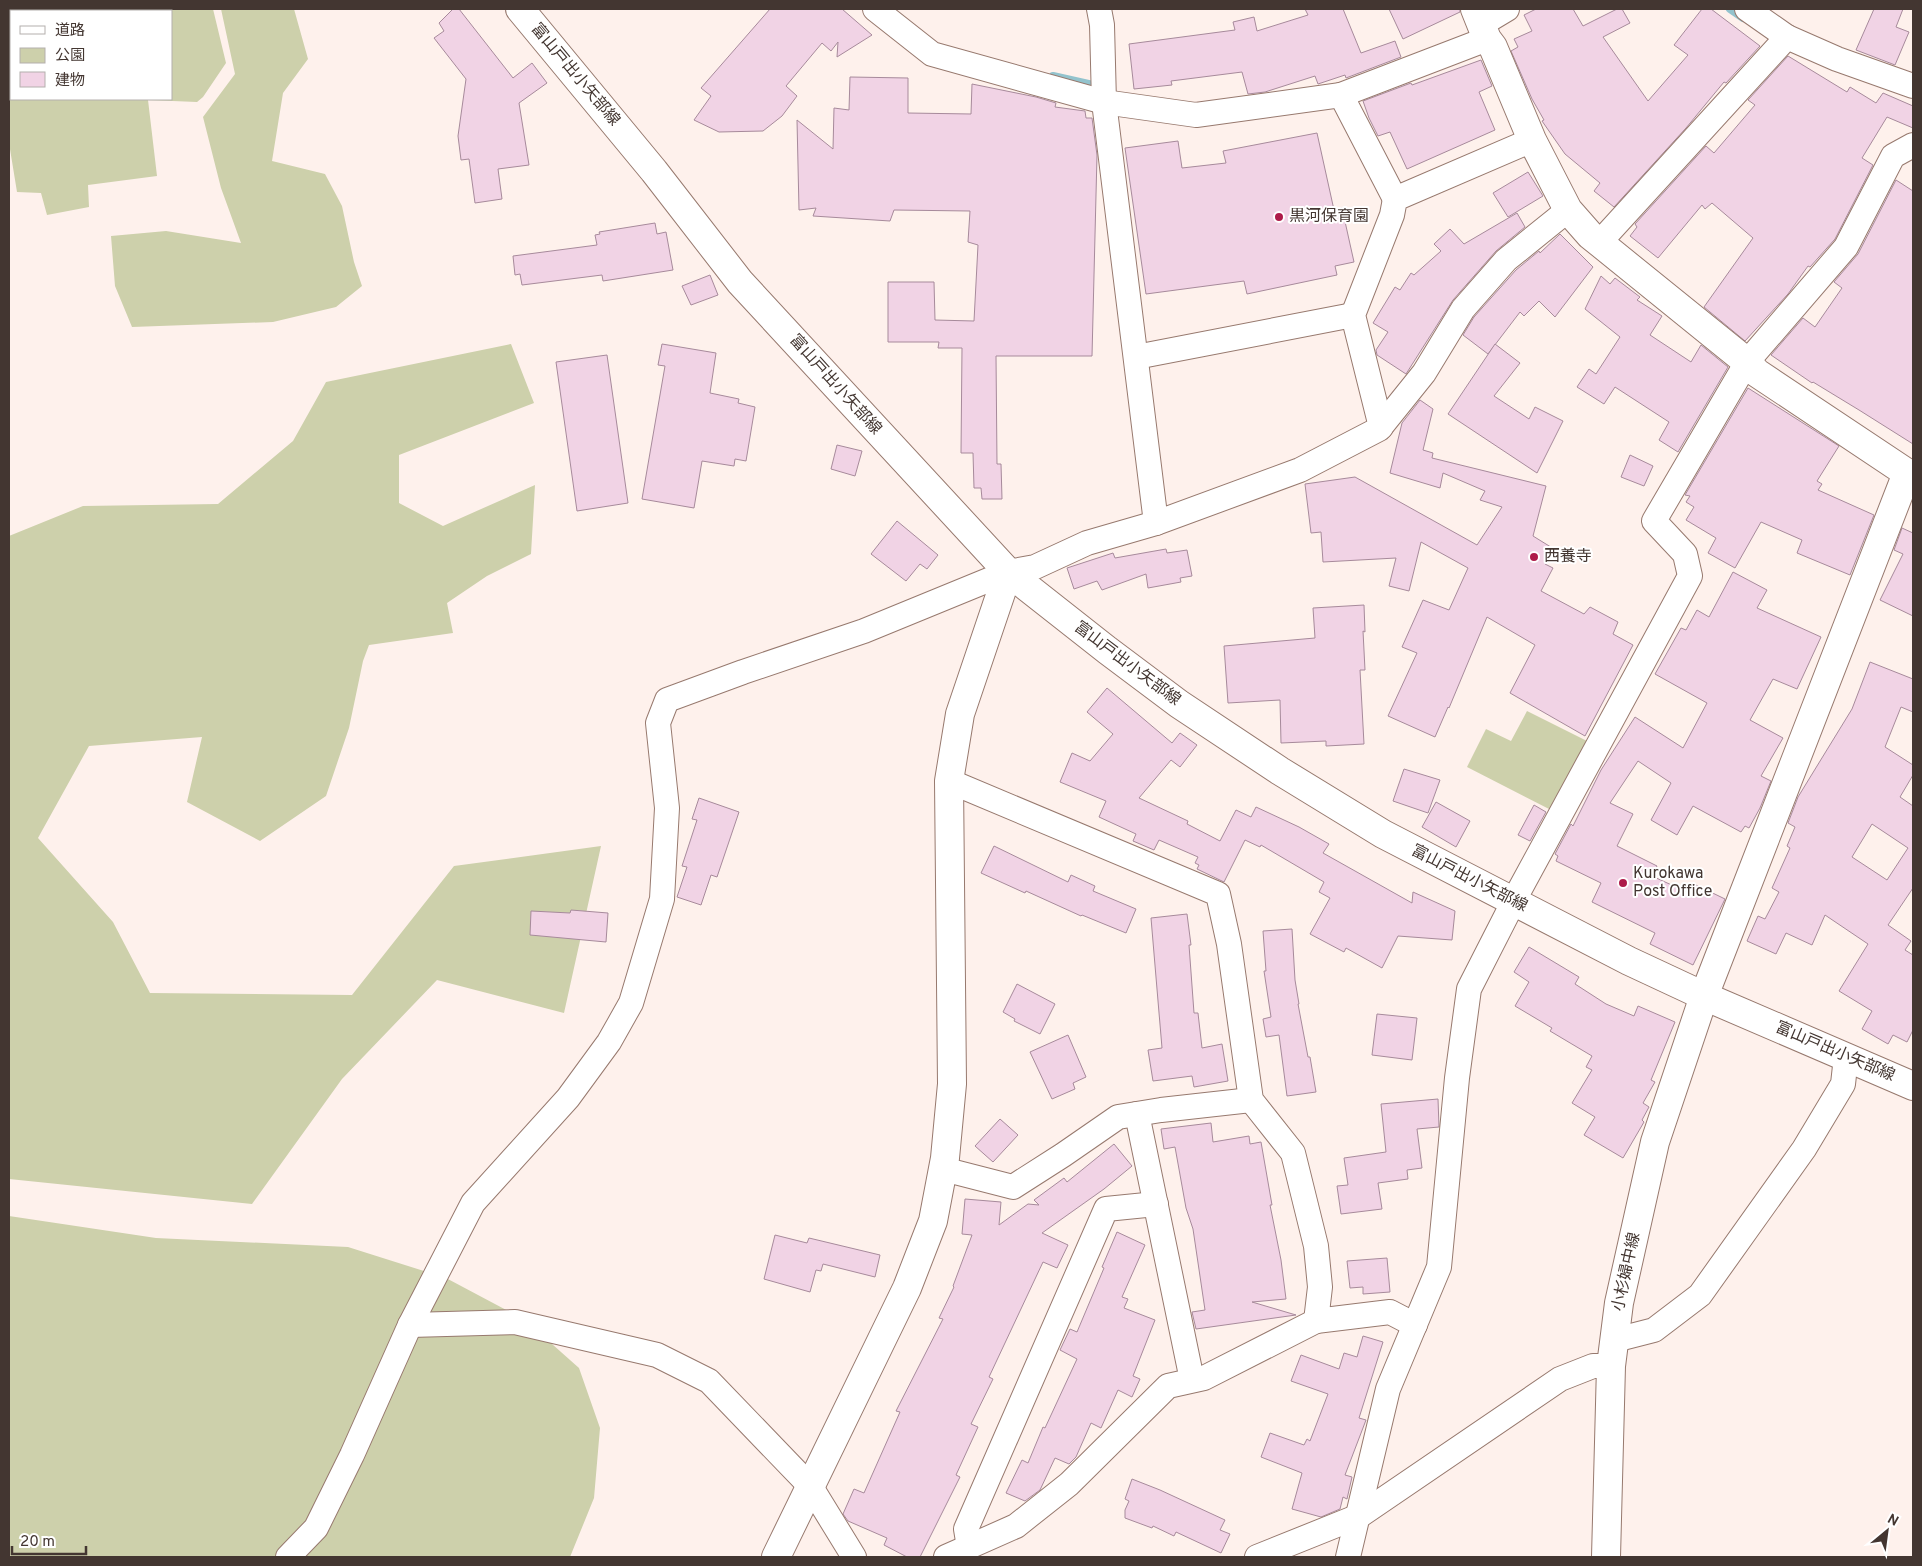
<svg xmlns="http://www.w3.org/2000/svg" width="1922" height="1566" viewBox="0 0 1922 1566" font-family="Overpass,'Noto Sans JP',sans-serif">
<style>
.green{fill:#cdd0ab}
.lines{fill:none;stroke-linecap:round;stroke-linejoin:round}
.stream{stroke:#93c3cd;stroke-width:8}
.building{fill:#f1d3e5;stroke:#a78a9b;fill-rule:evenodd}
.minor-casing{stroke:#97796e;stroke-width:26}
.tertiary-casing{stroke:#97796e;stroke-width:30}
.primary-casing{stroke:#97796e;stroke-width:30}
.minor{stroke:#fff;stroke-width:24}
.tertiary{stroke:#fff;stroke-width:28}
.primary{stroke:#fff;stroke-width:28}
.poi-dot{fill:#ad1a49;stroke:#fff;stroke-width:2}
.labels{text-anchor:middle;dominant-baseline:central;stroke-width:4;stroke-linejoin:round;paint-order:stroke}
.street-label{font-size:16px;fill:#433631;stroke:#fff}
.poi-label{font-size:16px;fill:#433631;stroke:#fff;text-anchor:start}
</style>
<rect width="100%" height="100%" fill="#fef1ec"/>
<!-- green -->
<g class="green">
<polygon points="81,9 213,9 226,63 203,97 197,102 148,100 157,176 88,185 89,207 47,215 41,193 17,192 9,143 9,35 11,29 11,99 171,99 171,11 81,11"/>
<polygon points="221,9 294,9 308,59 283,93 272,161 325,174 342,206 354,262 362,286 336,307 273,322 132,327 115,286 111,236 166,231 241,243 221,188 203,117 235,74"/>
<polygon points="511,344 534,403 399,455 399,503 443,526 535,485 531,554 487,576 447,603 453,633 369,645 363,661 349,728 326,796 260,841 187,802 202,737 89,746 38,838 113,922 150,993 352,995 454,866 601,846 564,1013 437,980 342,1079 252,1204 9,1179 9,536 83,506 218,504 293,441 326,382"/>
<polygon points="1527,711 1587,741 1551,810 1467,767 1486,729 1511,741"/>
<polygon points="9,1216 156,1238 348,1247 446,1278 525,1320 579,1368 600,1428 594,1498 570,1557 9,1557"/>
</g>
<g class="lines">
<!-- stream -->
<g class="stream">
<polyline points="1730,9 1743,18"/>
<polyline points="1053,76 1093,85"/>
</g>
</g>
<!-- building -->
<g class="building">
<polygon points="453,9 459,9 513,78 532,63 547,83 519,103 529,165 498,169 502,199 475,203 469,159 461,160 458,136 466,79 434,38 444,31 439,23"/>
<polygon points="770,9 842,9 872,35 837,57 838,42 831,51 822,43 786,86 797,96 782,116 763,131 719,132 694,120 711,96 701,88"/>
<polygon points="1305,9 1343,9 1361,53 1395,41 1401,57 1346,78 1345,75 1318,84 1315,76 1265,92 1248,94 1242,72 1171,81 1172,85 1134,89 1129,44 1235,30 1233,22 1254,17 1257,31 1308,15"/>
<polygon points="1389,9 1460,9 1460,12 1403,39"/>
<polygon points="1536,9 1573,9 1583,26 1617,9 1622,9 1630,23 1603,37 1648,101 1688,55 1674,45 1702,9 1711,9 1760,46 1726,83 1724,82 1686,128 1614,207 1594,191 1600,183 1565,154 1542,121 1544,120 1532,99 1511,51 1518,47 1514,39 1532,31 1524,15"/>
<polygon points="1874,9 1903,9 1896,27 1909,32 1895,65 1856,50"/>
<polygon points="1788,56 1847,92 1850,87 1876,103 1883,93 1913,106 1913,128 1887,117 1862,158 1873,165 1835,239 1810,267 1808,266 1788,294 1745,341 1704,307 1753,238 1712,203 1705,209 1702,205 1658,258 1630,236 1637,227 1635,224 1706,146 1714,153 1755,105 1748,100"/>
<polygon points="1481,60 1492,86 1479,92 1495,130 1407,169 1390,132 1378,136 1369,118 1363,101 1411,83 1412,85"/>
<polygon points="850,77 908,78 908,113 971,114 972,84 1036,97 1056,103 1055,107 1085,111 1086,118 1092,118 1097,155 1092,356 996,356 997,464 1001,464 1002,499 982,499 981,488 974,488 973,453 961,453 962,348 938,348 939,342 888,342 888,282 934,282 935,320 974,321 978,245 968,242 970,211 894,210 890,221 813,216 816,208 799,210 797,120 833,149 834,108 849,110"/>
<polygon points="1317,133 1334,210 1342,208 1354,262 1335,266 1337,275 1247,294 1244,281 1146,294 1125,148 1178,141 1182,168 1226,163 1223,151"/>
<polygon points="1528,172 1543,196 1508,217 1493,193"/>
<polygon points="1896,180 1913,191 1913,444 1859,410 1813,382 1812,383 1771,355 1803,318 1815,327 1842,288 1834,282 1858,254"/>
<polygon points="1517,213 1525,227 1496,251 1453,300 1406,374 1377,355 1376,350 1388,332 1373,323 1395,287 1400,290 1411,273 1414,275 1441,251 1434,244 1450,229 1464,244"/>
<polygon points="655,223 657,234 666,232 673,270 603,281 602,275 522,285 520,274 515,275 513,256 597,245 595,235 600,234 599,232"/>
<polygon points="1560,234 1593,267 1555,317 1539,301 1524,316 1520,312 1488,354 1463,335 1474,317 1516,270 1539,251 1540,253"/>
<polygon points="710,275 718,295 691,305 682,286"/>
<polygon points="1601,276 1610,284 1615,278 1640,297 1637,300 1662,316 1650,335 1691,362 1701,345 1728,367 1678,452 1659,440 1669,422 1615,387 1604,404 1577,387 1589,369 1596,374 1620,337 1585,309"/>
<polygon points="662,344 716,353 710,393 739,399 738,403 755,407 746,461 735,459 734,466 702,461 694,508 642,499 665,366 658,365"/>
<polygon points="1495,344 1520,363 1494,396 1529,419 1535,407 1563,421 1537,473 1448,414"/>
<polygon points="607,355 628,503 577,511 556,362"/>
<polygon points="1748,388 1839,446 1817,481 1822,484 1818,490 1874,515 1850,575 1797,553 1802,540 1761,522 1735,568 1708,553 1716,538 1686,520 1694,507 1686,502 1690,496 1685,495"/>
<polygon points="1420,400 1433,409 1423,450 1433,453 1432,458 1546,486 1533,536 1554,549 1545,564 1553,568 1541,591 1584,614 1590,607 1618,622 1613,634 1633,645 1585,736 1510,693 1535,645 1487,617 1449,708 1448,707 1435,737 1388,716 1417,653 1402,647 1423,600 1449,610 1468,568 1421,542 1409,591 1389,586 1396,558 1323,562 1321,532 1311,533 1305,484 1355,477 1477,545 1502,507 1480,500 1485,491 1443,473 1440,488 1390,473 1402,423"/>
<polygon points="837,445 862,451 855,476 831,469"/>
<polygon points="1630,455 1653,466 1644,486 1621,477"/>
<polygon points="897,521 938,555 927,569 920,564 906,581 871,554"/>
<polygon points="1902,528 1913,533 1913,616 1880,600 1903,554 1894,550"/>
<polygon points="1166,549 1167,553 1187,550 1192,576 1180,578 1181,582 1148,588 1146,574 1102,590 1097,581 1074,589 1067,568 1113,553 1115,558"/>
<polygon points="1733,572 1767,590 1757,608 1821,637 1797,689 1773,679 1750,720 1783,738 1761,776 1771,781 1760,808 1749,828 1745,826 1741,832 1693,806 1677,835 1651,820 1671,783 1638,761 1610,803 1633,814 1617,846 1657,866 1652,876 1689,893 1694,884 1725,899 1693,965 1650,944 1655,933 1592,902 1601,883 1556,861 1558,856 1555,854 1571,824 1573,826 1601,770 1635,717 1683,748 1707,703 1655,674 1681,628 1686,630 1697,610 1709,617"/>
<polygon points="1364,605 1365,632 1363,631 1365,670 1360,670 1364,744 1326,746 1326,741 1281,743 1280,700 1228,703 1224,646 1315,638 1313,608"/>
<path d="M1870 662 1913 679V712L1901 707 1885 747 1913 765V775L1900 797 1913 806V888L1888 925 1911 941 1905 950 1913 955V1030L1907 1042 1893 1035 1888 1044 1862 1029 1872 1011 1839 991 1868 944 1825 915 1812 945 1786 933 1776 954 1747 941 1758 916 1765 919 1779 892 1772 888 1790 848 1787 846 1795 827 1788 823 1798 797 1852 709ZM1872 824 1908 848 1887 880 1852 857Z"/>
<polygon points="1107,688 1172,743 1180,733 1197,745 1180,767 1171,760 1139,798 1188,821 1187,824 1220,841 1236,810 1251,817 1256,807 1299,827 1329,844 1323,853 1412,903 1413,892 1455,911 1452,940 1398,936 1382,968 1346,948 1344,952 1310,934 1330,898 1319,892 1324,882 1261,845 1260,847 1245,840 1224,882 1197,869 1199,865 1195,863 1198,857 1159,840 1154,850 1133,841 1136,834 1099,817 1106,801 1060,782 1072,753 1090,761 1113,734 1087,712"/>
<polygon points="1404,769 1440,780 1428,813 1393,801"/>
<polygon points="699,798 739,812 717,877 711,875 701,905 677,897 687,867 682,866 697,820 692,819"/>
<polygon points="1436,802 1470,821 1456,847 1422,827"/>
<polygon points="1534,805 1546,812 1530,841 1518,835"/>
<polygon points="994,846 1068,882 1071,875 1095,886 1093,891 1136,909 1126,933 1082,915 1081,916 1026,891 1025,893 981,873"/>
<polygon points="571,910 608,913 606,942 530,935 531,911 570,913"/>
<polygon points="1187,914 1191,945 1189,945 1194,1013 1198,1013 1202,1048 1222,1044 1228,1081 1194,1087 1192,1076 1153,1081 1148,1050 1162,1048 1151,918"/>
<polygon points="1292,929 1295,980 1299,1004 1298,1004 1308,1057 1310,1057 1316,1092 1287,1096 1279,1035 1266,1037 1263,1019 1271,1017 1264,971 1266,971 1263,931"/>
<polygon points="1529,947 1579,977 1575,984 1606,1004 1634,1016 1638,1006 1675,1022 1651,1080 1655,1082 1643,1103 1649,1107 1642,1120 1644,1122 1623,1158 1584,1135 1595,1117 1572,1103 1592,1070 1586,1067 1592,1056 1550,1031 1552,1028 1515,1006 1529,982 1514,972"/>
<polygon points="1017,984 1055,1004 1040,1034 1014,1021 1015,1019 1003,1012"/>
<polygon points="1377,1014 1417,1018 1412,1060 1372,1055"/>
<polygon points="1068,1035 1086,1077 1073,1083 1075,1089 1052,1099 1030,1052"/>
<polygon points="1438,1099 1439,1127 1417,1129 1422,1168 1407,1170 1408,1179 1378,1183 1382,1209 1341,1214 1337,1186 1348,1185 1344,1158 1386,1152 1381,1104"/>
<polygon points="1000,1119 1018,1135 993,1162 975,1146"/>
<polygon points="1211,1123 1213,1142 1249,1136 1250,1144 1261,1142 1272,1205 1270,1205 1281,1260 1286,1299 1252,1302 1296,1315 1196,1329 1192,1312 1205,1310 1193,1229 1186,1208 1175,1147 1164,1149 1161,1129"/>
<polygon points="1114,1144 1132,1166 1104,1189 1042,1233 1068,1245 1057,1268 1043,1262 989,1377 993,1379 971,1424 978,1427 956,1475 960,1477 920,1557 907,1557 884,1545 887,1538 848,1521 843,1514 854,1489 864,1493 900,1412 896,1411 943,1319 939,1318 954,1287 953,1286 972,1235 962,1234 965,1199 1001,1202 999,1225 1028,1204 1039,1205 1034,1200 1064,1178 1067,1182"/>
<polygon points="1117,1232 1145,1245 1122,1297 1128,1299 1124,1308 1155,1320 1133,1376 1140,1379 1132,1397 1118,1390 1101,1428 1091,1423 1076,1457 1069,1464 1055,1458 1040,1490 1025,1501 1006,1493 1022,1460 1028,1463 1043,1427 1045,1428 1077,1359 1060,1350 1070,1329 1077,1332 1104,1268 1102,1267"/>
<polygon points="775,1235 807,1243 809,1238 880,1255 875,1277 823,1264 821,1271 816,1270 810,1292 764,1279"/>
<polygon points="1387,1258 1390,1292 1363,1294 1363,1287 1350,1288 1347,1261"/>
<polygon points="1363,1336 1383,1342 1359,1418 1366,1420 1345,1475 1352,1477 1347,1499 1343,1497 1340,1509 1321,1517 1292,1509 1302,1473 1261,1457 1270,1433 1304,1445 1307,1439 1310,1441 1328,1394 1291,1381 1301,1355 1339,1369 1344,1353 1357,1357"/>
<polygon points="1132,1479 1160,1490 1225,1520 1220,1530 1230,1534 1221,1553 1176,1532 1174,1536 1153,1526 1152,1528 1125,1518 1125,1510 1129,1501 1125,1499"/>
</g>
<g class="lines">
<!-- minor casing -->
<g class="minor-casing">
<g id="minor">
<polyline points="875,9 932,54 1104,102 1196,115 1341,95"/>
<polyline points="1099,9 1102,25 1104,102 1156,523"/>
<polyline points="1747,9 1787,37"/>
<polyline points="1482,24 1507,9"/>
<polyline points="1395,199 1341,95 1487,39"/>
<polyline points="1599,243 1787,37 1837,59 1913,86"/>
<polyline points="1136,357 1353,315"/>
<polyline points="1381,427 1353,315 1392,215 1395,199 1532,140"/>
<polyline points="949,781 1218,894 1229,944 1251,1100 1293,1153 1316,1246 1320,1287 1316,1321 1390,1312 1415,1325"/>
<polyline points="1137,1114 1192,1380"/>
<polyline points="943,1169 1013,1187 1063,1155 1118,1117 1161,1110 1251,1100"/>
<polyline points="410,1325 515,1322 657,1355 709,1381 811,1487 854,1557"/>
<polyline points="1615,1340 1654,1330 1700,1295 1804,1149 1843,1084 1846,1057"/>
<polyline points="969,1547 966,1529 1106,1209 1156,1204"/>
<polyline points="288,1557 316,1528 352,1455 410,1325 473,1203 568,1098 609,1042 631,1003 662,899 667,808 658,723 667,700 743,672 864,631 1008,572 1035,567 1087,543 1156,523 1300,470 1379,429 1424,373 1463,309 1506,260 1568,210"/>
<polyline points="946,1557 1016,1526 1069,1484 1168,1386 1204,1378 1316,1321"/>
<polyline points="1257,1557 1359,1516 1560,1379 1593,1366 1611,1366"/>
<polyline points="1348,1557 1388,1389 1439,1267 1457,1078 1469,989 1520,889 1690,576 1685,554 1654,521 1747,362 1846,247 1893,156 1913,145"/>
</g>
</g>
<!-- tertiary casing -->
<g class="tertiary-casing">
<g id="tertiary">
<polyline points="1475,9 1487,39 1493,47 1532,140 1568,210 1590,235 1747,362 1757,373 1907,473 1704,996"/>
<polyline points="776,1557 907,1288 933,1221 945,1158 952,1084 949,781 960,714 1008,572"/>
</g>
</g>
<!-- primary casing -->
<g class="primary-casing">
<g id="primary">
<polyline points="520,9 654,171 740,282 1008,572 1107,650 1179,704 1280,771 1383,834 1629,961 1704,996 1913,1086"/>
<polyline points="1606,1557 1611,1366 1619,1303 1655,1142 1704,996"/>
</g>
</g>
<!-- minor -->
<use href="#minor" class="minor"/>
<!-- tertiary -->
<use href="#tertiary" class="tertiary"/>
<!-- primary -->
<use href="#primary" class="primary"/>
</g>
<!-- markers -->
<g class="poi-dot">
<circle cx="1279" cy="217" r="5"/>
<circle cx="1534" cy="557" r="5"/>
<circle cx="1623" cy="883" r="5"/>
</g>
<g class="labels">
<!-- street labels -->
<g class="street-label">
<text transform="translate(575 75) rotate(50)">富山戸出小矢部線</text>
<text transform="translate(835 385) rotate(48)">富山戸出小矢部線</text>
<text transform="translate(1127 664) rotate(37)">富山戸出小矢部線</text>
<text transform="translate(1469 879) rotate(27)">富山戸出小矢部線</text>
<text transform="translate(1835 1052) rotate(23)">富山戸出小矢部線</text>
<text transform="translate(1627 1272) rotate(-78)">小杉婦中線</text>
</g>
<!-- poi labels -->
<g class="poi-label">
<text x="1289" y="217">黒河保育園</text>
<text x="1544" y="557">西養寺</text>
<text x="1633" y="874">Kurokawa<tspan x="1633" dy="18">Post Office</tspan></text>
</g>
</g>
<!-- border -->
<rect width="1922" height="1566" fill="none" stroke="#433631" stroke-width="20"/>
<!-- legend -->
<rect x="10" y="10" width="162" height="90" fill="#ffffff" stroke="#b4afad"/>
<rect x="20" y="26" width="25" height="8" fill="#ffffff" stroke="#b4afad"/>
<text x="55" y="35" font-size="15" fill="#433631">道路</text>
<rect x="20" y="48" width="25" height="15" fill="#cdd0ab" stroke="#b4afad"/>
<text x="55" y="60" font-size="15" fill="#433631">公園</text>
<rect x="20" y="72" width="25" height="15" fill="#f1d3e5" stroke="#b4afad"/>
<text x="55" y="85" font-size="15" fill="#433631">建物</text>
<!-- north arrow -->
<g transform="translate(1887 1531) rotate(29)" stroke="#ffffff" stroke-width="4" paint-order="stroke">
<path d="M0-4L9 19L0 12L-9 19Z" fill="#433631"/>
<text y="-8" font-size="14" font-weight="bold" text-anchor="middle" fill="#433631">N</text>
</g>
<!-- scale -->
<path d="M12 1546v8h74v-8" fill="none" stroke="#433631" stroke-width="2.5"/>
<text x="20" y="1546" font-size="15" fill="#433631" stroke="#ffffff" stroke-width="4" paint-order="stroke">20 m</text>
</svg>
